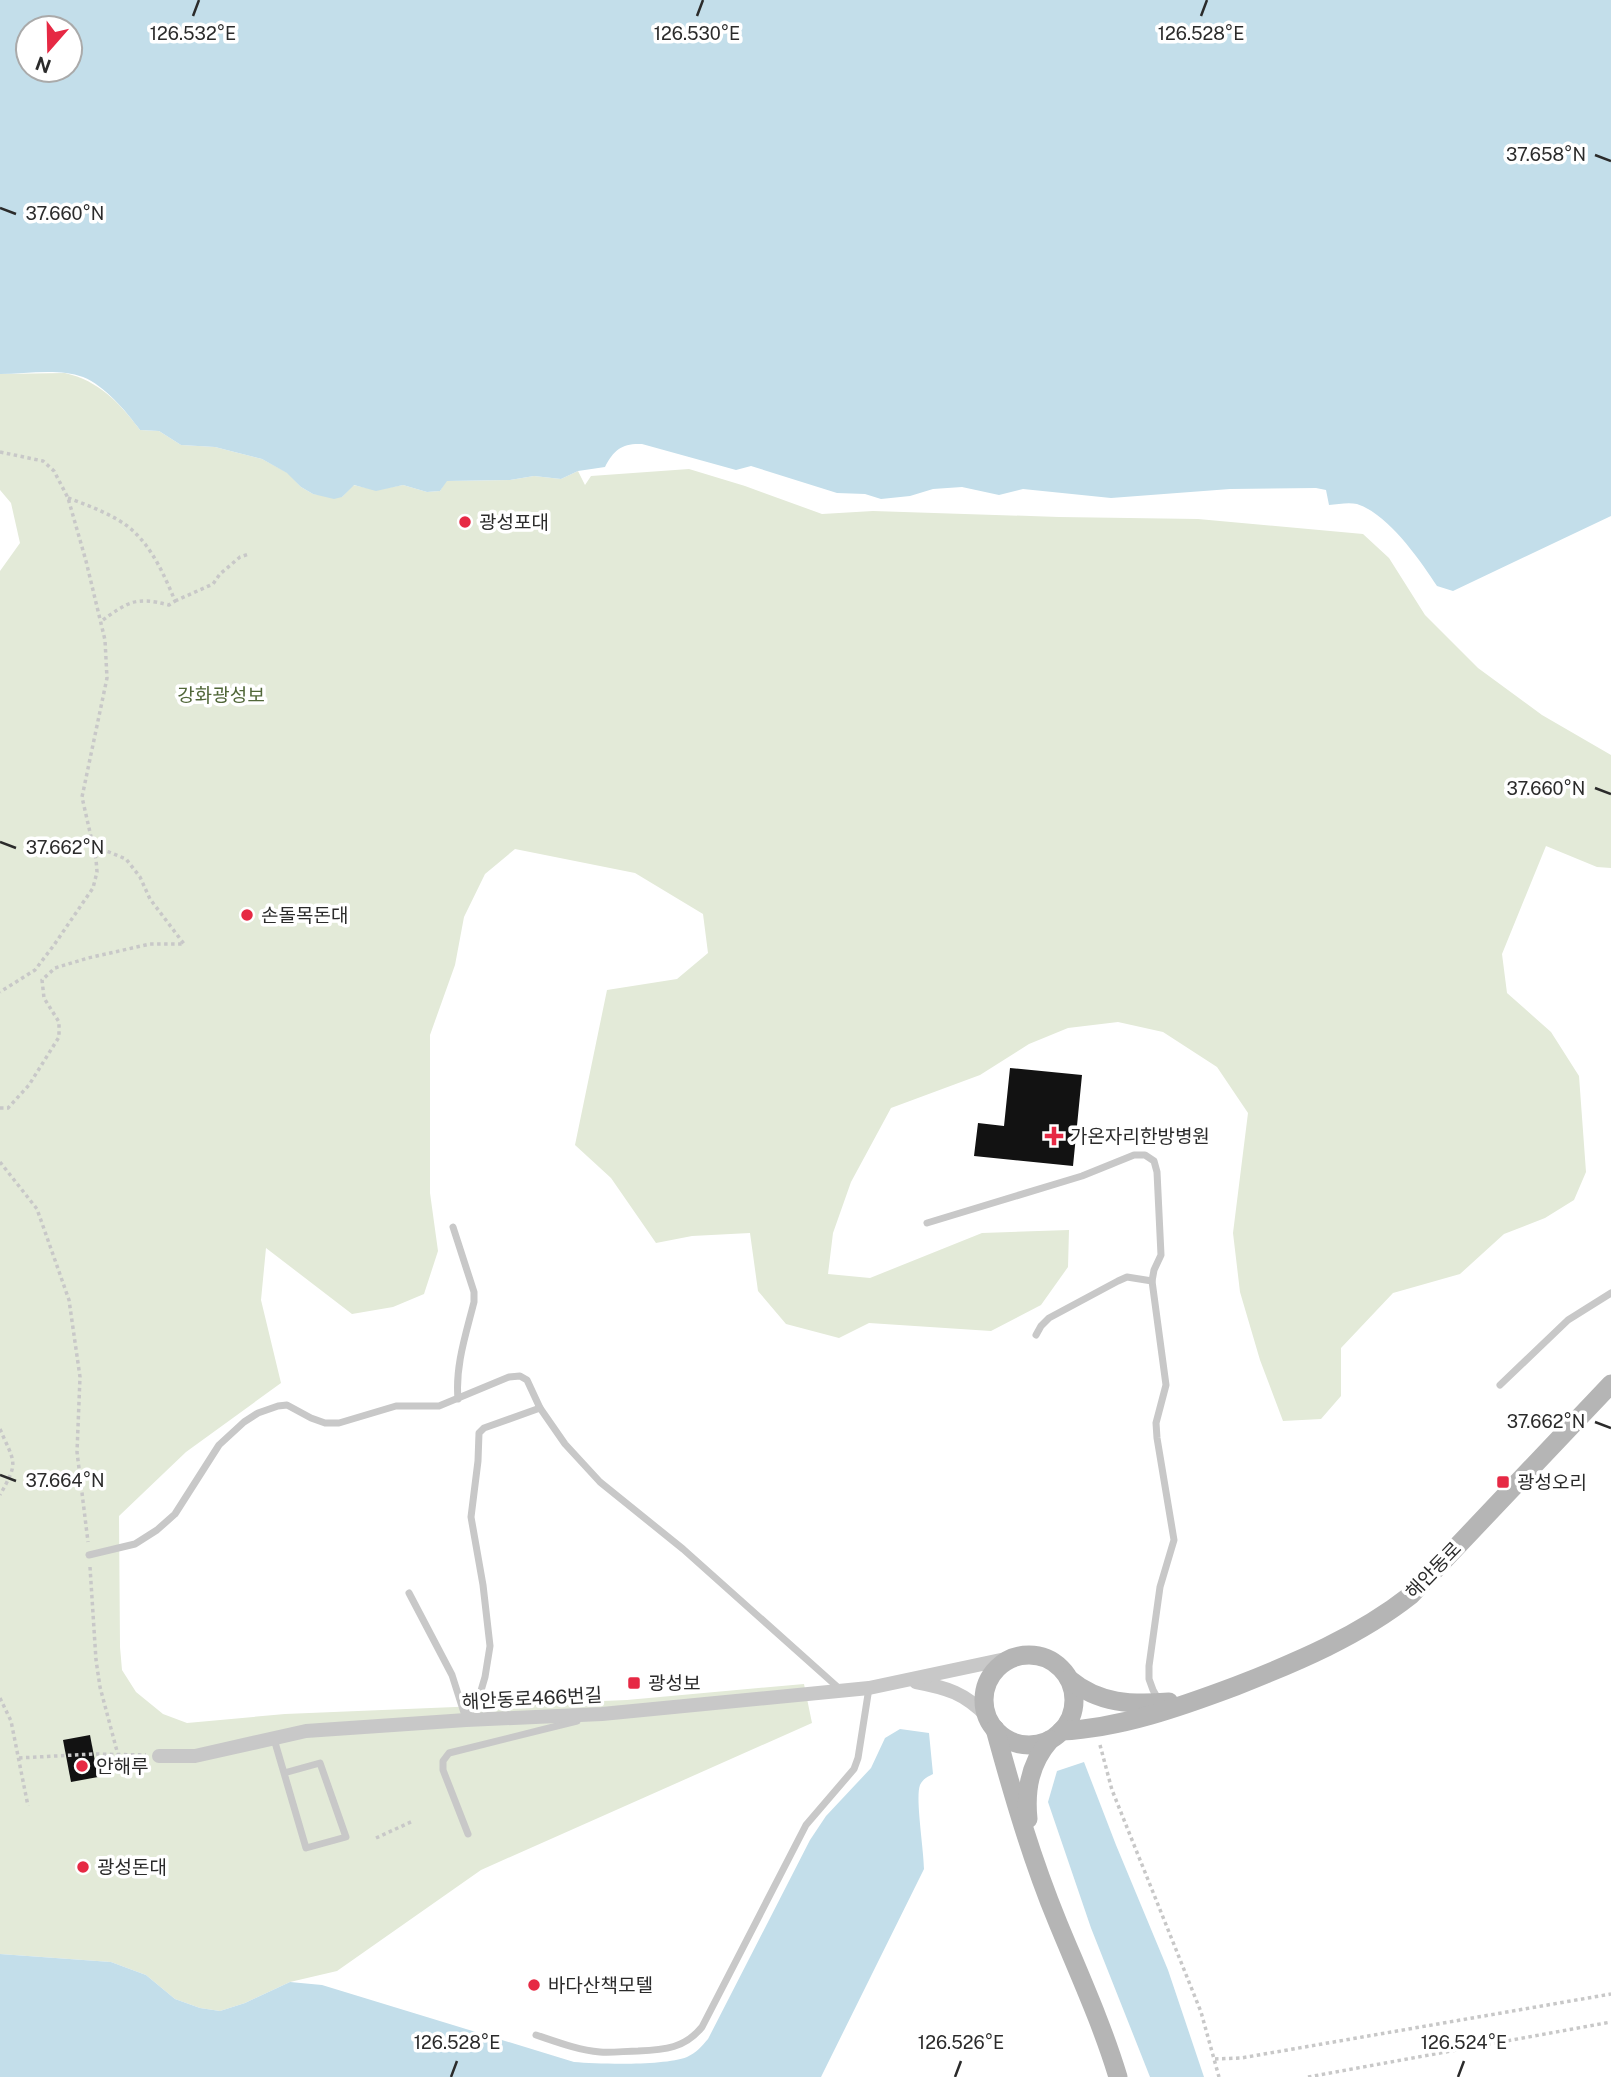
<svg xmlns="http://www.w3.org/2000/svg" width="1611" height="2077" viewBox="0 0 1611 2077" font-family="'Public Sans','Noto Sans KR',sans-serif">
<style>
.green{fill:#e3ead8}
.water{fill:#c3deea;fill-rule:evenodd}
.building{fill:#121212}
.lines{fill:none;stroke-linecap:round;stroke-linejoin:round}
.path{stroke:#c8c8c8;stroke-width:3.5;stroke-dasharray:3.5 3.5;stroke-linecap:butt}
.lane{stroke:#c8c8c8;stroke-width:7}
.street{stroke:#c8c8c8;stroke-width:14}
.secondary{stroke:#b5b5b5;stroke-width:19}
.ticks{fill:none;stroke:#2b2b2b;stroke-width:2.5}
.poi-dot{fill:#e62944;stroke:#fff;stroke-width:2.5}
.labels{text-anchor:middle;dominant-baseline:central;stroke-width:7;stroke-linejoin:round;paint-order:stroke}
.poi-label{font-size:19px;fill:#2b2b2b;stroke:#fff;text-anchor:start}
.park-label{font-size:19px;fill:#516739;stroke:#fff}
.street-label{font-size:19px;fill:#2b2b2b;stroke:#fff}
.ticks-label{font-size:18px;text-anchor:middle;fill:#2b2b2b;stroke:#fff;stroke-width:7;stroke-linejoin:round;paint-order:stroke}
</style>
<rect width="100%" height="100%" fill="#fff"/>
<!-- green -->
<path class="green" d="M65 373C99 381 119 402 140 430L159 431 181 445 215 447 262 459 288 473 301 487 313 494 342 497 353 485 376 490 403 485 427 492 440 491 446 481 510 480 534 476 561 479 578 471 585 485 591 476 689 469 745 486 822 514 873 511 1059 517 1198 519 1363 534 1389 558 1425 615 1478 668 1542 715 1611 755V868L1597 867 1546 846 1502 954 1507 993 1551 1032 1579 1076 1586 1172 1574 1200 1545 1218 1504 1234 1460 1274 1393 1293 1341 1348V1396L1321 1419 1283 1421 1260 1360 1240 1292 1233 1233 1248 1113 1217 1067 1163 1032 1118 1022 1068 1028 1029 1044 980 1075 891 1108 851 1182 833 1233 828 1274 870 1278 982 1233 1069 1230 1068 1267 1041 1305 991 1331 869 1323 839 1338 786 1324 758 1291 750 1233 692 1236 656 1243 611 1178 575 1145 607 990 677 979 708 953 703 914 635 873 515 849 485 874 464 917 455 965 430 1035V1193L438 1251 424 1294 393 1307 352 1314 266 1248 261 1300 281 1383 186 1452 119 1516 120 1647 122 1670 136 1692 163 1714 187 1723 285 1714 627 1700 804 1684 812 1723 481 1870 337 1971 290 1982 245 2003 220 2011 200 2008 175 1999 146 1975 111 1962 0 1954V571L20 543 11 503 0 490V374Z"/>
<!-- water -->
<g class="water">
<path d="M0 0H1611V516L1453 591 1437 586C1420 560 1388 514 1357 504 1349 502 1338 504 1329 505L1326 490 1316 488 1230 489 1111 498 1023 489 999 495 962 487 933 489 910 496 881 499 865 494 837 493 751 466 736 470 642 444C623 443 614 449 605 467L578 471 561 479 534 476 510 480 447 481 440 491 427 492 403 485 376 491 354 485 342 497 334 499 313 494 301 487 287 473 262 459 215 447 181 445 159 431 140 430C126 411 105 386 83 377 58 368 26 374 0 374ZM70 28V70H28V28Z"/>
<path d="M900 1729 929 1733 933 1774C927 1777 923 1779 920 1785 915 1798 924 1850 924 1869L821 2077H0V1954L111 1962 146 1975 175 1999 200 2008 220 2011 245 2003 290 1982 322 1985 574 2062C600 2064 664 2066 687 2057 696 2053 702 2046 708 2039L810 1840 826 1816 871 1768 885 1738Z"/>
<polygon points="1084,1762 1116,1845 1168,1970 1204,2077 1150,2077 1091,1928 1048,1802 1057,1771"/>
</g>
<!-- building -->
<g class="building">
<polygon points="1010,1068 1082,1075 1073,1166 974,1156 978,1123 1004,1126"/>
<polygon points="90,1735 98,1777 71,1782 63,1740"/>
</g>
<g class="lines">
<!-- path -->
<g class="path">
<polyline points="0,452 43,461 54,471 68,498 86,561 105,640 107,678 82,797 96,859 97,872 93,888 54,945 35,970 0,992"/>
<path d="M68 498C87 505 106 512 123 523 149 540 164 574 175 601L169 605C135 596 128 602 100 622"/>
<polyline points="175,601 213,584 220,574 240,557 249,554"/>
<polyline points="94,848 109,852 126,859 140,877 150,899 184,944"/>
<polyline points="0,1108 8,1108 29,1085 59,1037 59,1022 44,998 42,980 55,968 88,958 150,944 184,944"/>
<polyline points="0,1162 37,1209 69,1300 80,1377 77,1452 88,1542"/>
<path d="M0 1429C15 1464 19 1461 0 1495"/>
<polyline points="90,1567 96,1660 100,1687 118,1755"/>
<polyline points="0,1698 11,1721 28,1806"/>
<polyline points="1100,1745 1112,1790 1201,2012 1219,2077"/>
<polyline points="19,1758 93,1754 146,1755"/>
<polyline points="376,1838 413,1821"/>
<polyline points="1215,2059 1241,2058 1611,1994"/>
<polyline points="1308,2077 1611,2022"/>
</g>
<!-- lane -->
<g class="lane">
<polyline points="927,1223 1082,1176 1134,1155 1145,1155 1154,1161 1157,1172 1161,1255 1154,1270 1152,1281 1166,1385 1156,1423 1157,1438 1174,1540 1160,1587 1149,1666 1149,1679 1153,1690 1158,1699"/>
<path d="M453 1227 474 1292V1302C466 1334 455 1366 458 1399"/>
<polyline points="1036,1335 1041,1326 1049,1318 1118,1281 1127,1277 1152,1281"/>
<polyline points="1500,1385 1568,1320 1611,1293"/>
<polyline points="89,1555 135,1544 157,1530 175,1514 219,1445 244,1422 258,1413 278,1406 287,1405 311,1418 325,1423 339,1423 396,1406 439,1406 509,1377 520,1376 527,1380 540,1408 565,1444 600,1482 683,1549 842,1691"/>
<polyline points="409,1593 452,1675 466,1719"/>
<polyline points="466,1719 480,1694 485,1677 490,1646 483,1585 471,1517 478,1461 479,1433 484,1428 540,1408"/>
<polyline points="274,1739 306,1848 346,1837 320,1763 284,1773"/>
<polyline points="468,1834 443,1770 443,1761 449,1753 577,1721"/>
<path d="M536 2035C557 2042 578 2050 600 2052 612 2053 626 2051 638 2051 665 2050 685 2048 702 2027L806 1825 854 1769 858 1758 869 1688"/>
</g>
<!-- street -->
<g class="street">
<path d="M916 1682C948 1688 964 1693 987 1716"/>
<polyline points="159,1756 195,1756 306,1731 466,1720 602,1714 869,1688 1020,1656"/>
</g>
<!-- secondary -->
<g class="secondary">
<circle cx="1029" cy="1700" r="45"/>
<path d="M1069 1679C1099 1704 1132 1705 1169 1702"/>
<path d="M995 1729C1013 1795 1032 1860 1058 1923 1079 1974 1102 2024 1118 2077"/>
<path d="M1061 1731C1121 1728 1180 1707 1236 1686 1297 1662 1359 1636 1411 1595L1611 1384"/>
<path d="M1028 1819C1025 1789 1030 1763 1050 1740"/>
</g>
</g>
<!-- ticks -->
<path class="ticks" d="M193 16 199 0M697 16 703 0M1201 16 1207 0M1595 155 1611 161M0 208 16 214M1595 788 1611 794M0 842 16 848M1595 1422 1611 1428M0 1475 16 1481M451 2077 457 2061M955 2077 961 2061M1458 2077 1464 2061"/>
<!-- markers -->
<g class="poi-dot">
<circle cx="465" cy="522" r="7"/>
<circle cx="247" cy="915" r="7"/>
<path d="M1050.5 1125.5h7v7h7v7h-7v7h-7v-7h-7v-7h7z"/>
<rect x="1496" y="1475" width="14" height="14" rx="3.5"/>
<rect x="627" y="1676" width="14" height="14" rx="3.5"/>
<circle cx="82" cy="1766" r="7"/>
<circle cx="83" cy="1867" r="7"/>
<circle cx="534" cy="1985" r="7"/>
</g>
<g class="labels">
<!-- poi labels -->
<g class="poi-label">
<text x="479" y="522">광성포대</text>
<text x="261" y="915">손돌목돈대</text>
<text x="1070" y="1136">가온자리한방병원</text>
<text x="1517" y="1482">광성오리</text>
<text x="648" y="1683">광성보</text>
<text x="96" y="1766">안해루</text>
<text x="97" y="1867">광성돈대</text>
<text x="548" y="1985">바다산책모텔</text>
</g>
<!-- park labels -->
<g class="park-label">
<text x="221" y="695">강화광성보</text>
</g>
<!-- street labels -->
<g class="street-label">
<text transform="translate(1433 1570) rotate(-46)">해안동로</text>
<text transform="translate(532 1698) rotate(-3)">해안동로466번길</text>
</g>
</g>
<g class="ticks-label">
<text x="1201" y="40">126.528°E</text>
<text x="193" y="40">126.532°E</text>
<text x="697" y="40">126.530°E</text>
<text x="1546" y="161">37.658°N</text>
<text x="65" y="220">37.660°N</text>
<text x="1546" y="795">37.660°N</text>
<text x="65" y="854">37.662°N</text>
<text x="1546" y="1428">37.662°N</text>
<text x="65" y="1487">37.664°N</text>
<text x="457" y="2049">126.528°E</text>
<text x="961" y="2049">126.526°E</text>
<text x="1464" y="2049">126.524°E</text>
</g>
<!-- north arrow -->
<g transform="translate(49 49) rotate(200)"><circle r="33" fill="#ffffff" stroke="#aaaaaa" stroke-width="2"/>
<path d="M0-5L12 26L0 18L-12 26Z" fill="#e62944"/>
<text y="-10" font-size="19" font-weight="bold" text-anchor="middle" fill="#2b2b2b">N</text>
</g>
</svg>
